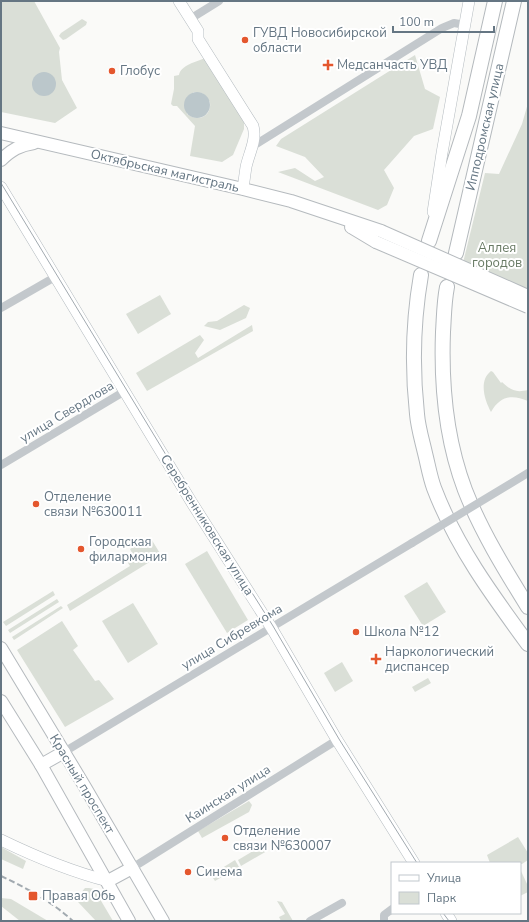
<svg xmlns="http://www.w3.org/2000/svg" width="529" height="922" viewBox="0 0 529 922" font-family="'Nunito Sans',sans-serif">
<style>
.green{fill:#dadfd7;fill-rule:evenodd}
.water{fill:#bbc7cb}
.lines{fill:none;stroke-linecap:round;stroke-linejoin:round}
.secondary-casing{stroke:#b3babf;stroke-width:12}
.primary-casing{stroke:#b5babe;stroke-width:14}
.highway-casing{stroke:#b4b9bd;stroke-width:16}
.street{stroke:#c3c8cc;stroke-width:8}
.secondary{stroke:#fff;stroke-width:11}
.primary{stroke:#fff;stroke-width:12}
.highway{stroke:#fff;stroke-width:14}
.tram{stroke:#a2aab0;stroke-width:1}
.rail{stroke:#a2aab0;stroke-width:2;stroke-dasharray:6 3;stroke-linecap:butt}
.primary-bridge-casing{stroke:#b5babe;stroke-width:14;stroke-linecap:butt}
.street-bridge{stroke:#c3c8cc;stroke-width:8}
.primary-bridge{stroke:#fff;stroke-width:12}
.poi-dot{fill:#e4572e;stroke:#fff;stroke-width:1.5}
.labels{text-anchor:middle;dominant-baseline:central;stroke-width:4;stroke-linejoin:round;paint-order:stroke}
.poi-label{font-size:13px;fill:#657683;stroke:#fff;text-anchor:start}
.street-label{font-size:13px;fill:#657683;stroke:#fff}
.park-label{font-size:13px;fill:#687a64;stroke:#fff}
</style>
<rect width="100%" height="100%" fill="#fafaf8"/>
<!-- green -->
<g class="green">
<polygon points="1,1 34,1 60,48 59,52 62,80 77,108 55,123 1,112"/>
<polygon points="82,19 87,22 86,25 66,39 63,40 59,36 61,33"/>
<polygon points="415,55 425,89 440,97 433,129 414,136 384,170 394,188 387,205 378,210 278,172 295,168 315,181 324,177 305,157 276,146 281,139"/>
<path d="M205 58 244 112V129L233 155 222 162 190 156 195 126 177 106H173L171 104 174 89V76L179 75C181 65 196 62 205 58ZM194 92 202 93 210 102C212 116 198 123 187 114V97Z"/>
<polygon points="528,103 528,306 460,275 485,173 499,174 522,124"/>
<polygon points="160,295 171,314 138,334 126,314"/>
<polygon points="244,305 250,308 246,318 220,330 204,326 208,322 217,321"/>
<polygon points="252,325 253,331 147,391 136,373 200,335 204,340 195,353 198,358"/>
<path d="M491 371 493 372 501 383 502 382C511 390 515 393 528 390V401C512 394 500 396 491 412 485 401 478 381 491 371Z"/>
<polygon points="150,537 161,555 70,611 67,605 130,566 123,555 126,553 128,556 132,553 130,549"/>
<polygon points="207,551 248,620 227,633 185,564"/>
<polygon points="427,582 446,612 423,626 404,596"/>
<polygon points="53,591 55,595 6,626 3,622"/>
<polygon points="57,599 59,602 10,633 8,630"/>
<polygon points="133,603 158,644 128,663 102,621"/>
<polygon points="61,606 63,608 14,640 12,637"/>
<polygon points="62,621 78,646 73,650 95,681 99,680 114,699 65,727 17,650"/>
<polygon points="342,662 353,681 335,692 324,673"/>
<polygon points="428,678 431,683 415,692 412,687"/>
<polygon points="249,801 252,805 249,812 202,838 198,831"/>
<polygon points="518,837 528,853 528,860 522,864 490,863 487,855"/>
<polygon points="263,845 267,851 241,866 238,860"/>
<polygon points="1,847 26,861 23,869 1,859"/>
<polygon points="235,860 239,867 215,881 211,875"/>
<polygon points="520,869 528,886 528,892 520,896"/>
<polygon points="85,888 89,888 94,889 113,921 96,921 78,902 80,894"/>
<polygon points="1,898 11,899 48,921 20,921 1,906"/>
<polygon points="277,901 282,902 293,921 281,921 279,917 285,914"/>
</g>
<!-- water -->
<g class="water">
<circle cx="44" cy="84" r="12"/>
<circle cx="197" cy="105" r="13"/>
</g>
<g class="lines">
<!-- secondary casing -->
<g class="secondary-casing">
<g id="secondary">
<path d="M179 1 198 31V39L253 126C257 140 249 153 246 167 245 174 244 181 243 189"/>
<polyline points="1,187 192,503 271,627 337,740 414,863"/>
<polyline points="433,212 442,153 469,1"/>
<path d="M1 840C36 857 69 871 108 881"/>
<polyline points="446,913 451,921"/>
</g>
</g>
<!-- primary casing -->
<g class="primary-casing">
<g id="primary">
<polyline points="1,133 243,189 291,201 381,231"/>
<path d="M1 160C11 150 20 145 34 143"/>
<polyline points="351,227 376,242"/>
<polyline points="1,648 85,787 163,921"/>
<polyline points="1,701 41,765 129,921"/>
<polyline points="41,765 64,752"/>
<polyline points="108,881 132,868"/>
</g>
</g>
<!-- highway casing -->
<g class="highway-casing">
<g id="highway">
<polyline points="429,241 469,116 495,1"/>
<polyline points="456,253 514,1"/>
<path d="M421 275C413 321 412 368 417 414 418 427 422 440 425 453 428 465 430 477 434 488 456 546 492 595 528 644"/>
<path d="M447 287C444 302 444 317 443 332 441 385 446 440 465 490 481 531 505 570 528 607"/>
</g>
</g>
<!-- street -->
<g class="street">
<polyline points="190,19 219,1"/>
<polyline points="253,146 442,28 454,23 465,25"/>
<polyline points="1,308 55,277"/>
<polyline points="1,465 125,391"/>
<polyline points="64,752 412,543"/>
<polyline points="132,868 337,740"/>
<polyline points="310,921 342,903"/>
<polyline points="384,921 384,915 392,909"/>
</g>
<!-- secondary -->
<use href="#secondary" class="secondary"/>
<!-- primary -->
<use href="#primary" class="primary"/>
<!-- highway -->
<use href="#highway" class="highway"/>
<!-- tram -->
<g class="tram">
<polyline points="1,183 194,501 273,626 339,739 417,863"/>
<polyline points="443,913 449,921"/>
</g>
<!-- rail -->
<path class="rail" d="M1 876C27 888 52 902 73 921"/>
<!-- primary-bridge casing -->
<g class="primary-bridge-casing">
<g id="primary-bridge">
<polyline points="381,231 528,296"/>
<polyline points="376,242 528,307"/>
</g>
</g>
<!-- street-bridge -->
<polyline class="street-bridge" points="412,543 528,473"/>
<!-- primary-bridge -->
<use href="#primary-bridge" class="primary-bridge"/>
</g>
<!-- markers -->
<g class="poi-dot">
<circle cx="245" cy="40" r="4"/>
<path d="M326 59h4v4h4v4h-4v4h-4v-4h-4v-4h4z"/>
<circle cx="112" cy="71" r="4"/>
<circle cx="36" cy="504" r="4"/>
<circle cx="81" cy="549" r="4"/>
<circle cx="356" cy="632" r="4"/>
<path d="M374 653h4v4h4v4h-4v4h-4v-4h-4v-4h4z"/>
<circle cx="225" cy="838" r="4"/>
<circle cx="188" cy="872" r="4"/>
<rect x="28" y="891" width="10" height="10" rx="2"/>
</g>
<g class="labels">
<!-- poi labels -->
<g class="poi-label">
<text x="253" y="33">ГУВД Новосибирской<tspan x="253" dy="15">области</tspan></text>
<text x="337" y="65">Медсанчасть УВД</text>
<text x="120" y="71">Глобус</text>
<text x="44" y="497">Отделение<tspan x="44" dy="15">связи №630011</tspan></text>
<text x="89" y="542">Городская<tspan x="89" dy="15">филармония</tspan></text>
<text x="364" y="632">Школа №12</text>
<text x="385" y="652">Наркологический<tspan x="385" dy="15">диспансер</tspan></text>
<text x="233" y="831">Отделение<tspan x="233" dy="15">связи №630007</tspan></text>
<text x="196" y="872">Синема</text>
<text x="42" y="896">Правая Обь</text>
</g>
<!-- street labels -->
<g class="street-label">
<text transform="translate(485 127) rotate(-77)">Ипподромская улица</text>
<text transform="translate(165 171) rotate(13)">Октябрьская магистраль</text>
<text transform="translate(67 412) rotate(-31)">улица Свердлова</text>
<text transform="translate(207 525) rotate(58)">Серебренниковская улица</text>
<text transform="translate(232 637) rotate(-31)">улица Сибревкома</text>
<text transform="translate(82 784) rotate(59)">Красный проспект</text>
<text transform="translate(228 794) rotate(-32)">Каинская улица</text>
</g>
<!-- park labels -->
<g class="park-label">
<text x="497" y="248">Аллея<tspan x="497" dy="15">городов</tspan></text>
</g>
</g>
<!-- border -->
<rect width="529" height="922" fill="none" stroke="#657683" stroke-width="4"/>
<!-- legend -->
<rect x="391" y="862" width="130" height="52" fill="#ffffff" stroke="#c1c8cd"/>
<rect x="399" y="875" width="20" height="6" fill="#ffffff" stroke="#c1c8cd"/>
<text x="427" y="882" font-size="12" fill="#657683">Улица</text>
<rect x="399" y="892" width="20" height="12" fill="#dadfd7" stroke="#c1c8cd"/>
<text x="427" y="902" font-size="12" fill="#657683">Парк</text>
<!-- scale -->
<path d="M393 26v6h101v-6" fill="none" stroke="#657683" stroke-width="2"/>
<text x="399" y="26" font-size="12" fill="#657683" stroke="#ffffff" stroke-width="3" paint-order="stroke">100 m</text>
</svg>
